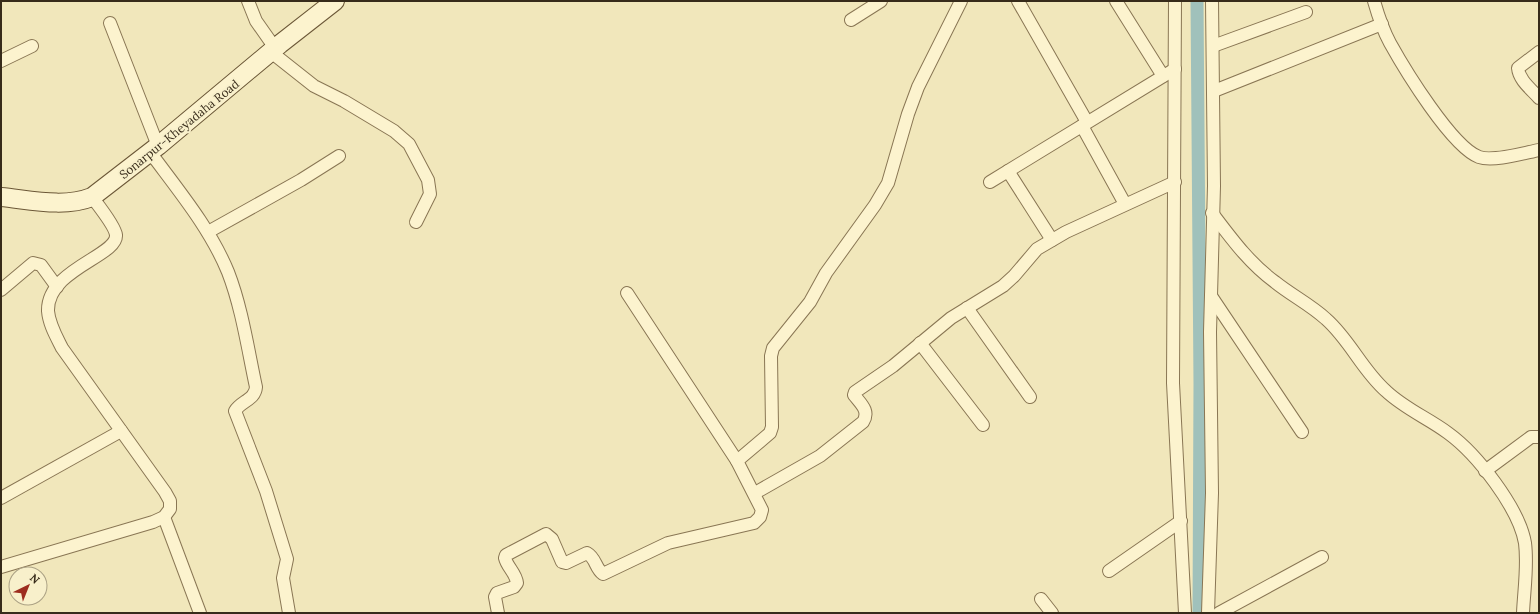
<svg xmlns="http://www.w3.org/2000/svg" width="1540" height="614" viewBox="0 0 1540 614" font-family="Lora,serif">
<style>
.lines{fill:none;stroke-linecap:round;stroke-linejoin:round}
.canal{stroke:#a0c1bb;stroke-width:13}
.minor-casing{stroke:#897654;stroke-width:14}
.secondary-casing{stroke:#6b5737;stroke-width:20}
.minor{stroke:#fcf3ce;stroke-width:12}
.secondary{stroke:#fcf3ce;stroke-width:18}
.labels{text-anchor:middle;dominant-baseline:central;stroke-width:4;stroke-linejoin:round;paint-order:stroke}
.street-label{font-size:12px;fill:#372b1a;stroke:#f8f0cb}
</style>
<rect width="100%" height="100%" fill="#f1e7bb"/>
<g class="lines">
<!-- canal -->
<polyline class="canal" points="1197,1 1200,384 1199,613"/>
<!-- minor casing -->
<g class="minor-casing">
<g id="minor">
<polyline points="248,1 256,21 275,48"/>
<polyline points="1018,1 1087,122"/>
<polyline points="1116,1 1163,76"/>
<polyline points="1175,1 1173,383 1185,613"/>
<path d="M1374 1C1378 15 1383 30 1390 43 1405 70 1452 147 1479 157 1493 162 1524 153 1539 150"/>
<polyline points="851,20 881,1"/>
<polyline points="110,23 158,146"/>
<polyline points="1213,46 1306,12"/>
<polyline points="271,52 314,86 344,101 394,131 409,144 428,180 430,194 416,222"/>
<path d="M1539 52 1518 68C1519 80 1531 89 1539 98"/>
<polyline points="1,61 32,46"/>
<polyline points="1214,91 1382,24"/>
<polyline points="1082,126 1125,204"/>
<path d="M150 152C178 190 210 228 228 272 242 308 248 350 256 387 255 400 241 401 235 411L266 491 287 559 283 578 289 613"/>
<polyline points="1008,171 1052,240"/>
<polyline points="990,182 1175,69"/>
<path d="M1212 213C1231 238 1249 263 1275 282 1291 295 1311 305 1326 319 1350 340 1362 370 1386 391 1405 409 1428 418 1448 433 1477 454 1519 508 1525 543 1528 566 1524 590 1523 613"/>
<polyline points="208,232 301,180 339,156"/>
<polyline points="1,290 33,263 41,265 57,287"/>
<polyline points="627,293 737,461"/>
<polyline points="1211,296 1302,432"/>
<polyline points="967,308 1030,397"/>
<polyline points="920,343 983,425"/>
<polyline points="1485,471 1531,437 1539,437"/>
<path d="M755 493 820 456 863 422C870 411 861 404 854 395L855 392 893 366 951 318 1003 286 1014 276 1037 249 1066 232 1175 182"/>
<polyline points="1,498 121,431"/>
<polyline points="164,517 200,613"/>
<path d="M1 567 153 522 164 517 170 509V501L165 492 62 348C56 336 49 324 48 311 47 269 118 256 116 235 115 226 98 205 92 197"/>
<polyline points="1109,571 1181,521"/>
<polyline points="1041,599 1052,613"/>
<path d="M498 613 495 597 497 593 514 587 517 583C516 573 507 567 505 558L506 555 546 534 552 539 562 562 566 563 587 553C596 558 595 568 603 574L668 543 754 523 760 517 762 510 737 461 770 433 772 427 771 356 773 348 810 302 826 273 875 205 888 183 908 114 918 87 961 1"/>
<polyline points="1208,613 1212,493 1210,332 1214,186 1212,1"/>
<polyline points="1219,613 1322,557"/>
</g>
</g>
<!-- secondary casing -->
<g class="secondary-casing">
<path id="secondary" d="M1 197C31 200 64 208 92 197L158 146 280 44 335 1"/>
</g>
<!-- minor -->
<use href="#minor" class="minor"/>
<!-- secondary -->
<use href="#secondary" class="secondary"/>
</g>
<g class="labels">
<!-- street labels -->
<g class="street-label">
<text transform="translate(179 129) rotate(-39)">Sonarpur-Kheyadaha Road</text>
</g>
</g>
<!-- border -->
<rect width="1540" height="614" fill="none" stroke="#372b1a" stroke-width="4"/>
<!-- north arrow -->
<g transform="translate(28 586) rotate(43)"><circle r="19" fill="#f8f0cb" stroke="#aba184"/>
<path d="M0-3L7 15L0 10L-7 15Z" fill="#9d2d1f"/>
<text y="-6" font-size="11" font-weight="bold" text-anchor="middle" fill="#372b1a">N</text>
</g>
</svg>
